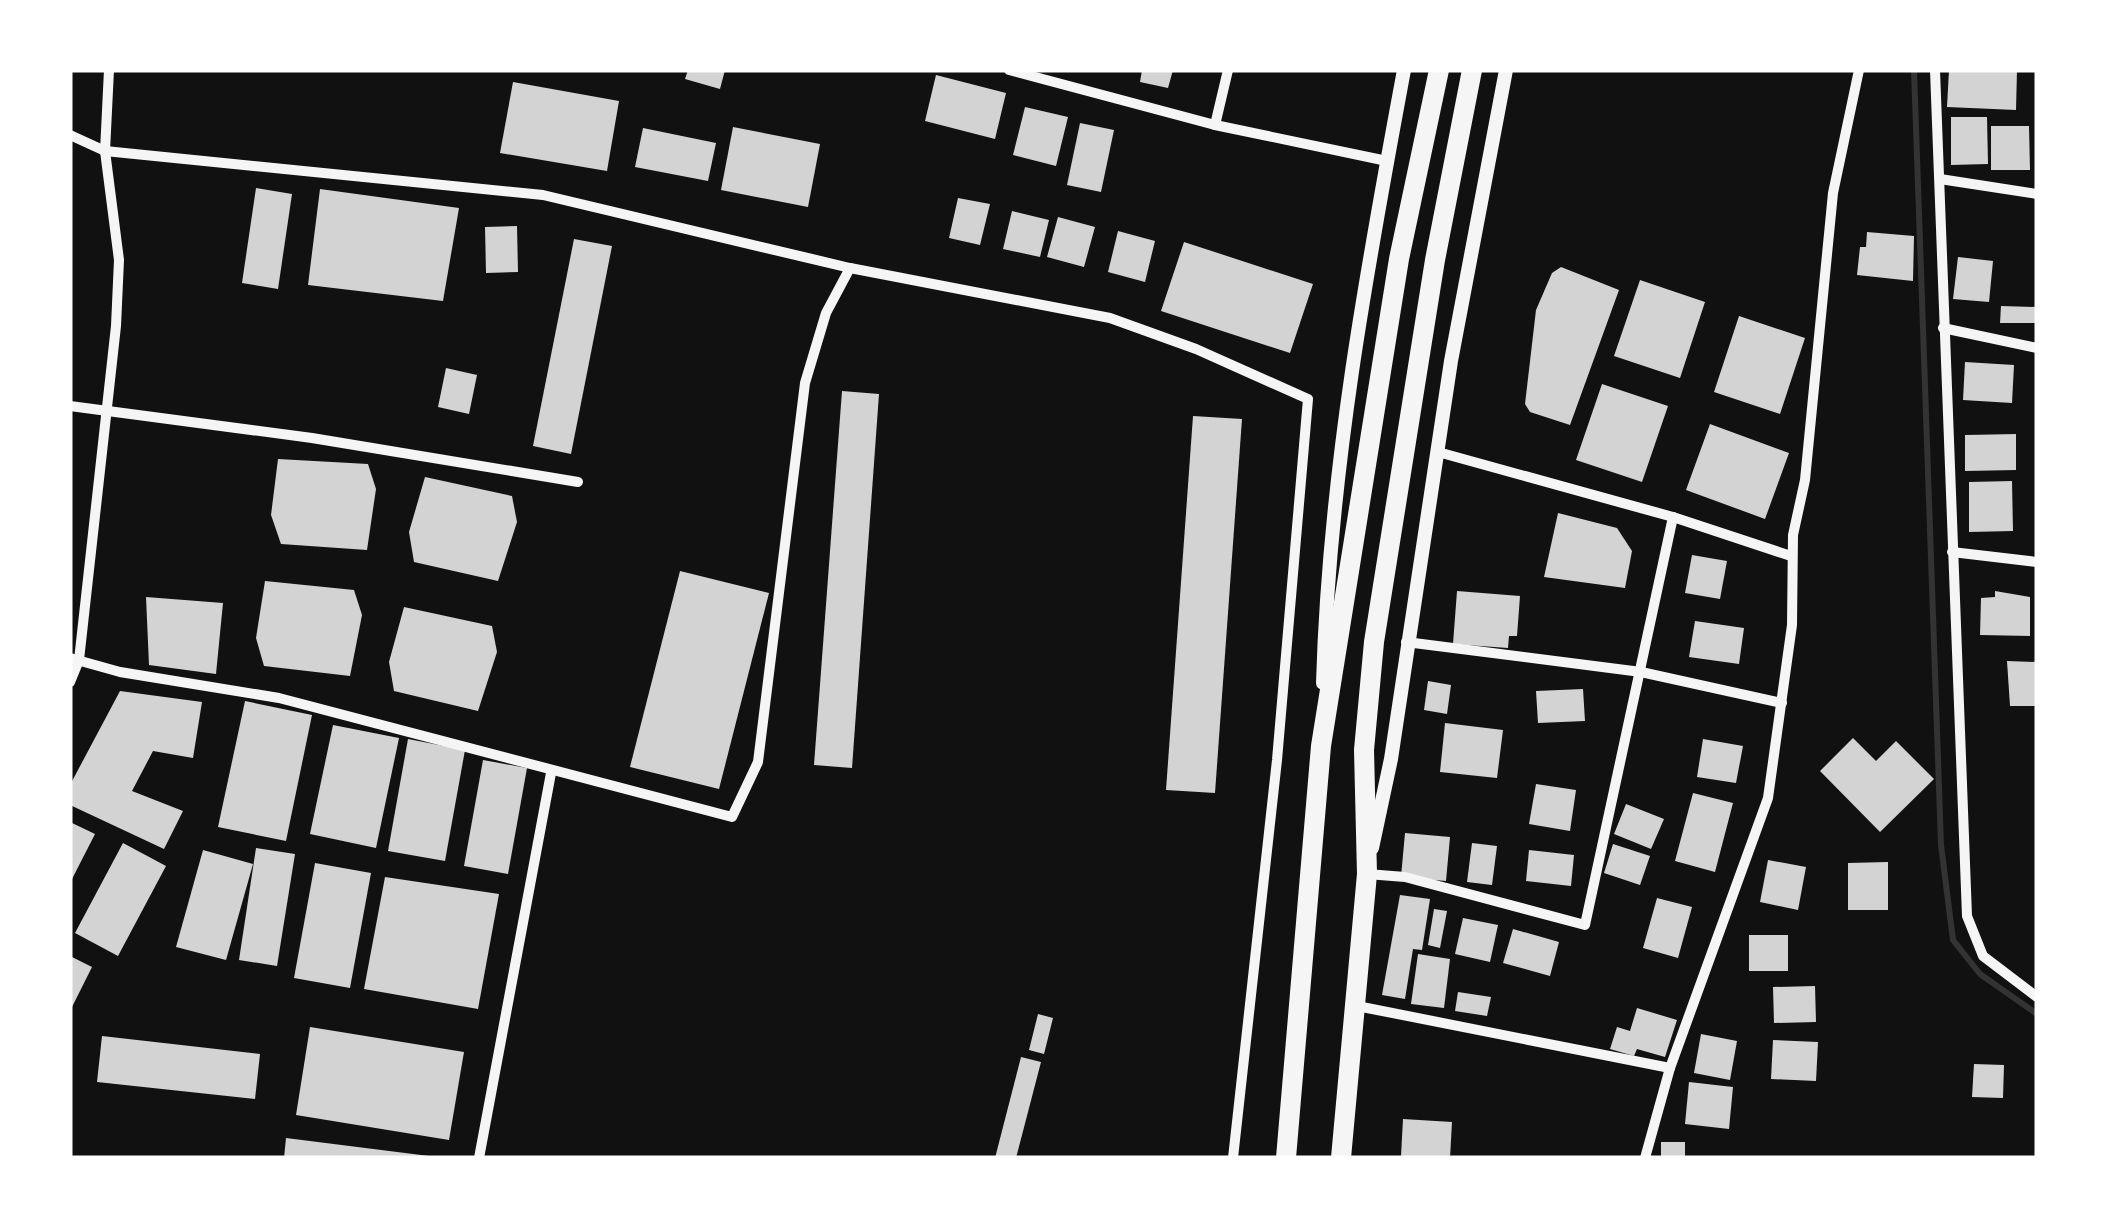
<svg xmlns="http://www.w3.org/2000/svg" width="2107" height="1228" viewBox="0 0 2107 1228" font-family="Montserrat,sans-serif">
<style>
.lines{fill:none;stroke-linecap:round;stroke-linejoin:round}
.stream{stroke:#333;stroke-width:6}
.building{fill:#d3d3d3}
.minor{stroke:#f5f5f5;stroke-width:10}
.tertiary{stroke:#f5f5f5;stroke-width:14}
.trunk{stroke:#f5f5f5;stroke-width:20}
</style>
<rect width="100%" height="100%" fill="#111"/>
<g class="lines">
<!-- stream -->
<polyline class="stream" points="1914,70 1941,845 1953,940 1980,974 2037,1014"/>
</g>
<!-- building -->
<g class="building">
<polygon points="688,70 725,70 720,89 685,79"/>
<polygon points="1142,70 1173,70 1168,88 1140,82"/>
<polygon points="1949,70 2017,70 2016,110 1947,107"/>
<polygon points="936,75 1006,93 995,139 925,121"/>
<polygon points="513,82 619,101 607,171 500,153"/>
<polygon points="1025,107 1068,117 1056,166 1013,155"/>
<polygon points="1951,117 1987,117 1988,164 1951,165"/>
<polygon points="1080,123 1114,130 1101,192 1067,185"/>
<polygon points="1991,126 2029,126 2030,170 1991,170"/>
<polygon points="733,127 820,144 808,207 721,190"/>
<polygon points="643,128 716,143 708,181 635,167"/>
<polygon points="256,188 292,194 278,289 242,283"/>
<polygon points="320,189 459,208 443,301 308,285"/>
<polygon points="958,198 990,204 980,245 949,238"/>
<polygon points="1012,211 1049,220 1040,257 1003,249"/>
<polygon points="1058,217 1095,227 1084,267 1047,257"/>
<polygon points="517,226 518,272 486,273 485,227"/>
<polygon points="1118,231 1155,241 1145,282 1108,272"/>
<polygon points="1867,232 1914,236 1913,281 1857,275 1860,247 1866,247"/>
<polygon points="574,239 612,246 571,454 533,446"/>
<polygon points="1184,242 1313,284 1290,353 1161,311"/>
<polygon points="1958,257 1993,261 1989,302 1953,299"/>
<polygon points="1561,267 1619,290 1570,425 1530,412 1525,404 1536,310 1552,273"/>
<polygon points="1640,280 1705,302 1680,378 1614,356"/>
<polygon points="2001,306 2037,307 2037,323 2000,323"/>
<polygon points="1739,316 1805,338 1780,414 1714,392"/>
<polygon points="1965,362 2014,365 2012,403 1963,400"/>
<polygon points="446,368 477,375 469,414 438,407"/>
<polygon points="1602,384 1668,406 1642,482 1576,460"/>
<polygon points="842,391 879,394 852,768 814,765"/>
<polygon points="1193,416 1242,419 1215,793 1166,790"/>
<polygon points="1710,424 1789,453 1765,519 1686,490"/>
<polygon points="2016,434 2016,470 1965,471 1965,435"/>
<polygon points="278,459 368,464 376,489 367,550 281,544 271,515"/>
<polygon points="425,477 512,496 517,522 498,581 414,562 409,532"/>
<polygon points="2012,481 2013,531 1969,532 1969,482"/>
<polygon points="1558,513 1617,528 1632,551 1625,588 1544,577"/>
<polygon points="1692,555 1727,561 1720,599 1685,593"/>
<polygon points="680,571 769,593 719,789 630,767"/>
<polygon points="265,581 354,590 362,615 350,676 264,666 256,638"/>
<polygon points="1457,591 1520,596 1517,636 1509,636 1508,648 1453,644"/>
<polygon points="1995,591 2030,597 2030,636 1980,635 1981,598 1995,597"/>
<polygon points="146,597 223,603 216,674 149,665"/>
<polygon points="404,607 492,626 497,652 478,711 394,691 389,662"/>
<polygon points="1695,621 1744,628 1739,664 1689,657"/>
<polygon points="2007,661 2037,662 2037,706 2010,706"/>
<polygon points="1428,681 1451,685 1447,714 1424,710"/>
<polygon points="1583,689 1585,721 1538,723 1536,691"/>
<polygon points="120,691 202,702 193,758 153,751 132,791 183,811 164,849 70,805 70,785"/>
<polygon points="245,701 312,715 286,841 218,827"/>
<polygon points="1445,723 1503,730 1497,778 1440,772"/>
<polygon points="333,725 399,738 376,848 310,834"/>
<polygon points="1853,738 1876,761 1896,741 1934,779 1880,832 1820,771"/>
<polygon points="408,739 465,750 445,861 388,851"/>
<polygon points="1703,739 1743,746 1736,783 1697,777"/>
<polygon points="483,760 527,768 508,874 464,866"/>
<polygon points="1536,784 1576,790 1570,831 1529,824"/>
<polygon points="1693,793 1733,803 1715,872 1675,861"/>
<polygon points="1626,804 1664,819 1651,849 1614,834"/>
<polygon points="70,822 95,834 70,883"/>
<polygon points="1405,833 1450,837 1446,881 1401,877"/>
<polygon points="123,843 166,866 118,956 75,933"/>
<polygon points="1472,843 1497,846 1492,885 1467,882"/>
<polygon points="1613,844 1650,856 1640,885 1604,873"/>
<polygon points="256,848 295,854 277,966 239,960"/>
<polygon points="203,850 253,864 226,960 176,947"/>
<polygon points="1529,850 1574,855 1571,886 1526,881"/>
<polygon points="1768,860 1806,867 1798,910 1760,902"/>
<polygon points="1888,862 1888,910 1848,910 1848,863"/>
<polygon points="315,863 371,873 350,988 294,978"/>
<polygon points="385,877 499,894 478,1009 364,989"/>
<polygon points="1400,895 1430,899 1422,950 1413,949 1405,999 1382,995"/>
<polygon points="1657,898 1692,907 1678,958 1643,948"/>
<polygon points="1434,909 1447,911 1440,948 1428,945"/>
<polygon points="1463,918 1498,925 1490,962 1455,954"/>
<polygon points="1513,929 1559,942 1550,976 1503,963"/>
<rect x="1749" y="935" width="39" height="36"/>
<polygon points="1418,954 1450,959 1444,1008 1411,1004"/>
<polygon points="70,956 92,967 70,1011"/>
<polygon points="1815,986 1816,1022 1774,1023 1773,987"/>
<polygon points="1458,992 1491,997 1487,1016 1455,1011"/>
<polygon points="1637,1008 1677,1020 1665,1057 1637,1049 1634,1056 1610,1049 1617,1027 1630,1031"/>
<polygon points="1038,1014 1053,1018 1044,1054 1029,1050"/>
<polygon points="310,1027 464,1052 449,1140 296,1115"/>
<polygon points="1701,1034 1737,1041 1730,1080 1694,1073"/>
<polygon points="102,1036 260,1054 255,1099 97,1082"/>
<polygon points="1773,1040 1818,1042 1816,1081 1771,1079"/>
<polygon points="1021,1057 1041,1062 1016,1158 995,1158"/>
<polygon points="1974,1064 2004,1065 2003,1098 1972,1097"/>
<polygon points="1689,1082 1733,1087 1729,1129 1685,1124"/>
<polygon points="1403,1119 1452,1122 1450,1158 1401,1156"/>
<polygon points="286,1138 429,1156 429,1158 284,1158"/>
<rect x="1661" y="1142" width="24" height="16"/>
</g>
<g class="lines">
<!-- minor -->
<g class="minor">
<polyline points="1009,70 1215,125 1387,161"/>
<polyline points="1935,70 1967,916 1983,956 2037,997"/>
<polyline points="1215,125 1228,70"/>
<polyline points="70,135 105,151 543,195 850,268 1110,318 1196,349 1308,399 1277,760 1233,1158"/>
<polyline points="1940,179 2037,194"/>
<polyline points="1943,328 2037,348"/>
<polyline points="70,406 312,438 578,482"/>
<polyline points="1438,452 1673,517 1791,556"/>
<polyline points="1952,552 2037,562"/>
<polyline points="1406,642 1641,672 1782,703"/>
<polyline points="70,658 120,672 279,698 732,817 758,762 805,383 826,313 850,268"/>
<polyline points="70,682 79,660 116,326 119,260 105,151 109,70"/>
<polyline points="1367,874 1405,877 1585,925 1673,517"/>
<polyline points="1357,1006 1670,1068"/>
<polyline points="479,1158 551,773"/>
<polyline points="1645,1158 1670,1068 1768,798 1792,625 1793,535 1805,480 1833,193 1859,70"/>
</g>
<!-- tertiary -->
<g class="tertiary">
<path d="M1323 683C1329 475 1366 274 1404 70"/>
<polyline points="1372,848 1391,759 1451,361 1506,70"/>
</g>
<!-- trunk -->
<g class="trunk">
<polyline points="1286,1158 1321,746 1399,259 1439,70"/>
<polyline points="1341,1158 1367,874 1364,750 1374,642 1435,260 1472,70"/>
</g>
</g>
<!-- border -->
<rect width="2107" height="1228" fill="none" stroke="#ffffff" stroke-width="145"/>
</svg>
